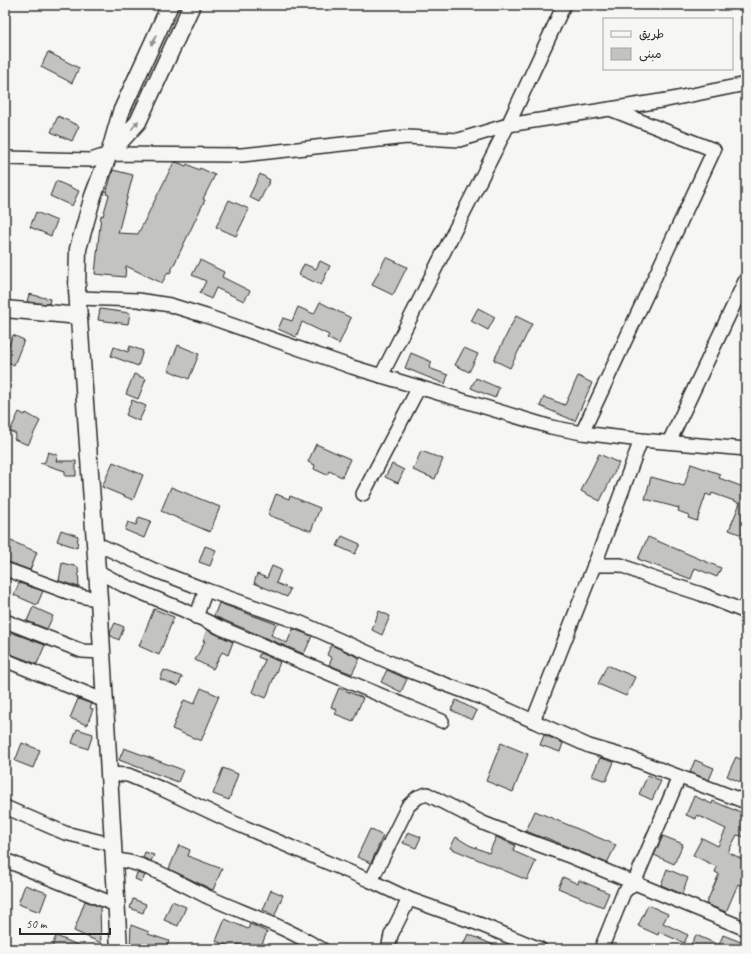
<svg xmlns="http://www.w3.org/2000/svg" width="751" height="954" viewBox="0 0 751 954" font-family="Caveat,'Playpen Sans Arabic',sans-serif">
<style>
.building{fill:#c3c3c0;stroke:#2b2b2b}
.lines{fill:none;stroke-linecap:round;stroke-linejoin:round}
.minor-casing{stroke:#2b2b2b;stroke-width:16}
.tertiary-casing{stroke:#2b2b2b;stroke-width:19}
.minor{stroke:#f6f6f2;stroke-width:13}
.tertiary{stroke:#f6f6f2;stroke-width:16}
.oneway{fill:#90908e}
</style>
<rect width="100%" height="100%" fill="#f6f6f2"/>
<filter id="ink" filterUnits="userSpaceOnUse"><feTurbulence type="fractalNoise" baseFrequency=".025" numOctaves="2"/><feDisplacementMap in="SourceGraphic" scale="8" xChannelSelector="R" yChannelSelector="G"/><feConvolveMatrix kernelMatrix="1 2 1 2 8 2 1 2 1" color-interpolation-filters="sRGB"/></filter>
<g filter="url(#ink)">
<!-- building -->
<g class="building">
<polygon points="48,52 79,68 72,83 41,67"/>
<polygon points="58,116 79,126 72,141 51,132"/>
<polygon points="174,162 179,163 186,166 187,164 199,170 200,168 215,175 203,199 205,200 201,208 170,273 168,272 162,283 126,266 125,277 95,274 101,215 103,216 109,195 106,194 113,170 133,175 118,233 138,234"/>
<polygon points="260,174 270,180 259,202 249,197"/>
<polygon points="56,181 79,191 72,206 50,196"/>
<polygon points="229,200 249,209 236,236 216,227"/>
<polygon points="36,212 57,221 51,236 30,227"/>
<polygon points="386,257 407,267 393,295 372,285"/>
<polygon points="200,260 224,272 222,277 250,291 244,301 216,288 211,299 200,293 206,281 192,275"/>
<polygon points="320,261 330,266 321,285 299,275 304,264 316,269"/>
<polygon points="29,294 50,299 49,304 27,302"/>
<polygon points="320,302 351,318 339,344 327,338 329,335 302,322 296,337 278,329 283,318 292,321 298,307 314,314"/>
<polygon points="478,308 495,317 488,330 471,321"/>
<polygon points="100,309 130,313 128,324 98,320"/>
<polygon points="516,316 532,324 510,368 494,360"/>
<polygon points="13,335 24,340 14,365 5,361 5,355"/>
<polygon points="178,345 199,354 189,379 168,370"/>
<polygon points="130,346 143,351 138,366 111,356 114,347 128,352"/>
<polygon points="464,348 478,354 469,372 455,365"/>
<polygon points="411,353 432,362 429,368 448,375 445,384 405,368"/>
<polygon points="134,374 146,379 138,399 126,394"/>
<polygon points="578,376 592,383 575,421 540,406 544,397 565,405"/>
<polygon points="476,378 499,388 495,398 471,388"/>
<polygon points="132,400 146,406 139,421 126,415"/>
<polygon points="19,412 25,415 26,413 40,421 28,445 14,439 16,434 10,431"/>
<polygon points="316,444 350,459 342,477 329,471 327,475 314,469 315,465 308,462"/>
<polygon points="421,451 443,459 435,479 413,470"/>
<polygon points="48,452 58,455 56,461 76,461 76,476 65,476 65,471 40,463 45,462"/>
<polygon points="599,454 619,463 600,501 581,491"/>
<polygon points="113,462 143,475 133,500 102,487"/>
<polygon points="392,464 404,470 398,483 385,477"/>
<polygon points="691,464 720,474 719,478 746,488 746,524 742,535 729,530 740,503 712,493 711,496 706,494 697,521 688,518 689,515 678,511 679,508 645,499 651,477 684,486"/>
<polygon points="171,487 220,507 210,532 161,511"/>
<polygon points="276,494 289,499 290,496 320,508 311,531 268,515"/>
<polygon points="139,517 151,521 144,538 125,530 128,522 136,525"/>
<polygon points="61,530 78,536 77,548 57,541"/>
<polygon points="342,536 360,544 355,554 337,546"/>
<polygon points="648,537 721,568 717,577 695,568 691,579 638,559"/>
<polygon points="11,541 37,552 30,570 5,561 5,554"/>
<polygon points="205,546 216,550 210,566 199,562"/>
<polygon points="62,563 78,567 79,587 59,581"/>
<polygon points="272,566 281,570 276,583 290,589 287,597 254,583 257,574 267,578"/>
<polygon points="19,583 43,591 37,605 14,595"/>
<polygon points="219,603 276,624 271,635 287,643 293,629 312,636 304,654 214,616"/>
<polygon points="33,607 53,616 47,629 27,621"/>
<polygon points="154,609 174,617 159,655 139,646"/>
<polygon points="379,611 390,616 382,635 372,630"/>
<polygon points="115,623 124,627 119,640 111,636 110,633"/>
<polygon points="5,630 45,645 37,664 5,652"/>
<polygon points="207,630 233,642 228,655 222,652 213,669 195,660 205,641 203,641"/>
<polygon points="331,645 360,658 352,674 329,665 332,658 327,655"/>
<polygon points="260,653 280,662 266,698 252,692 265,660 258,657"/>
<polygon points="607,665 635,677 626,696 598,684"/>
<polygon points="164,670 182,677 178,686 160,679"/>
<polygon points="387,670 407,679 401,692 381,682"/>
<polygon points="201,688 219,696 212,712 213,713 201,741 172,729 184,700 194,704"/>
<polygon points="339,688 363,698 353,721 335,714 337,710 331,707"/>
<polygon points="78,699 92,704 90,708 93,709 87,725 70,718"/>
<polygon points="456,700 477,711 472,720 451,710"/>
<polygon points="77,729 93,734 88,749 72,743"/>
<polygon points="544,735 563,743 560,752 540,745"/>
<polygon points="22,743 40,750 33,768 15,761"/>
<polygon points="501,743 528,754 513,792 486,781"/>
<polygon points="124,748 183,770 178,782 119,760"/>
<polygon points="736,757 746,762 746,769 740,782 727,776"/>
<polygon points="600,758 614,762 606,781 592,776"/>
<polygon points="695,760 714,768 709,780 690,772"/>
<polygon points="223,768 238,774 229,800 213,794"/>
<polygon points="648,775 661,781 652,800 639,794"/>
<polygon points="694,796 712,804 713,801 734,810 734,809 746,815 746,837 737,835 728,852 746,861 746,887 738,884 726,912 706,904 719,874 715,872 717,867 693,855 702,838 718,846 726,829 697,815 696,819 686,815"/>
<polygon points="535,811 616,845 607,863 544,837 543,838 526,831"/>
<polygon points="370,829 383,836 371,863 357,857"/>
<polygon points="408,832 421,837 416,848 403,843"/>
<polygon points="663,836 683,844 674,864 654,855"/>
<polygon points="456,837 469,845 489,853 496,837 515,845 513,851 536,861 527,880 450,848"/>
<polygon points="179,845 190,850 188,856 222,869 213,890 169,869"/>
<polygon points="145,852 154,855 151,861 143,858"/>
<polygon points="667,869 688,878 682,894 661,885"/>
<polygon points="137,873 145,875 142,882 135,879"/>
<polygon points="563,877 578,884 579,880 609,893 603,907 558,888"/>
<polygon points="25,885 47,893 40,912 18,904"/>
<polygon points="271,890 283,895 275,915 263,910"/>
<polygon points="133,899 146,904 143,913 130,908"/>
<polygon points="85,901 100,907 101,943 74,931"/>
<polygon points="172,901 186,907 178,926 164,920"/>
<polygon points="648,905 668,914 663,923 688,935 684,943 659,932 658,935 638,926"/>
<polygon points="225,919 248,929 250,924 267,932 260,949 249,949 238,944 235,949 216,941"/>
<polygon points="131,925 149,932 148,934 169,941 166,949 130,949"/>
<polygon points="468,934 503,949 461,949"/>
<polygon points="696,935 719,945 723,935 746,944 746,949 702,949 691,944"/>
<polygon points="56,936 88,949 60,949 52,946"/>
</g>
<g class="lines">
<!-- minor casing -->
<g class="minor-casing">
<g id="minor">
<polyline points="5,158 91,160 109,154 242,155 407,137 459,140 508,125 667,100 746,84"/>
<polyline points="78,298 138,300 170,305 206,316 352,367 551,427 582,433 641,440 746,449"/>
<polyline points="381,376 508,125 564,5"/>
<polyline points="582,433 714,150 610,109"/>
<polyline points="669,442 746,279"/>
<polyline points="363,494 419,387"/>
<polyline points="95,543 154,570 206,590 301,623 407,670 482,698 589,746 630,758 746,802"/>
<polyline points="594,565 621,565 649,577 701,594 746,612"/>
<polyline points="5,569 70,593 85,597 99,599"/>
<polyline points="97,571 123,585 181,609 221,628 442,721"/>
<polyline points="196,617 206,590"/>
<polyline points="5,621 82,651 102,652"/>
<polyline points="5,660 105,701"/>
<polyline points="533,721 599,553 641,440"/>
<polyline points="109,774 128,775 162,789 232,822 371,881 409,899 479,924 540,949"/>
<polyline points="5,807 65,833 114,845"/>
<polyline points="5,860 116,905"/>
<path d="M115 860C141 860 183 885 208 897 228 906 249 914 270 923 288 930 305 940 322 949"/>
<polyline points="371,881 408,806 418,797 427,794 483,823 526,840 572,857 746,929"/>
<polyline points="388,949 391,935 409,899"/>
<polyline points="601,949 624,892 634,883 679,777"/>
</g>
</g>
<!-- tertiary casing -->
<g class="tertiary-casing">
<g id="tertiary">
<polyline points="111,152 138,122 192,5"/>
<polyline points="5,309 79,316"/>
<polyline points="119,949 99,599 77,290 78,249 93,196 109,154 121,112 170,5"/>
</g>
</g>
<!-- minor -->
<use href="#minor" class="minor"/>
<!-- tertiary -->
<use href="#tertiary" class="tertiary"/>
</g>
<!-- one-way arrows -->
<defs><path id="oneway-solid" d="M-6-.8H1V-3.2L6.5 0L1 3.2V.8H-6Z"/></defs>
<g class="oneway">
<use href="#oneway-solid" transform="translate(154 40) rotate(115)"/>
<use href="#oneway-solid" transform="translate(135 125) rotate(-51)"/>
</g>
</g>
<!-- margin -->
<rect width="751" height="954" fill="none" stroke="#f6f6f2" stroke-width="20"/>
<rect x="10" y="10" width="731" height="934" fill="none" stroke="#2b2b2b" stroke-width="1.5" filter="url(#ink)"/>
<!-- legend -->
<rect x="603" y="18" width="130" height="52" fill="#f6f6f2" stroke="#a5a5a2"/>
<rect x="611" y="31" width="20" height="6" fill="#f6f6f2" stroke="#a5a5a2"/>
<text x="639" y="38" font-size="12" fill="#2b2b2b">طريق</text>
<rect x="611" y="48" width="20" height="12" fill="#c3c3c0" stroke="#a5a5a2"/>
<text x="639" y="58" font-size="12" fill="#2b2b2b">مبنى</text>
<!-- scale -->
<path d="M20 928v6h90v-6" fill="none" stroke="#2b2b2b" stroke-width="2"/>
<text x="26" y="928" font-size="12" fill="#2b2b2b" stroke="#f6f6f2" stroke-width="3" paint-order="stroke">50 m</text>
</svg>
